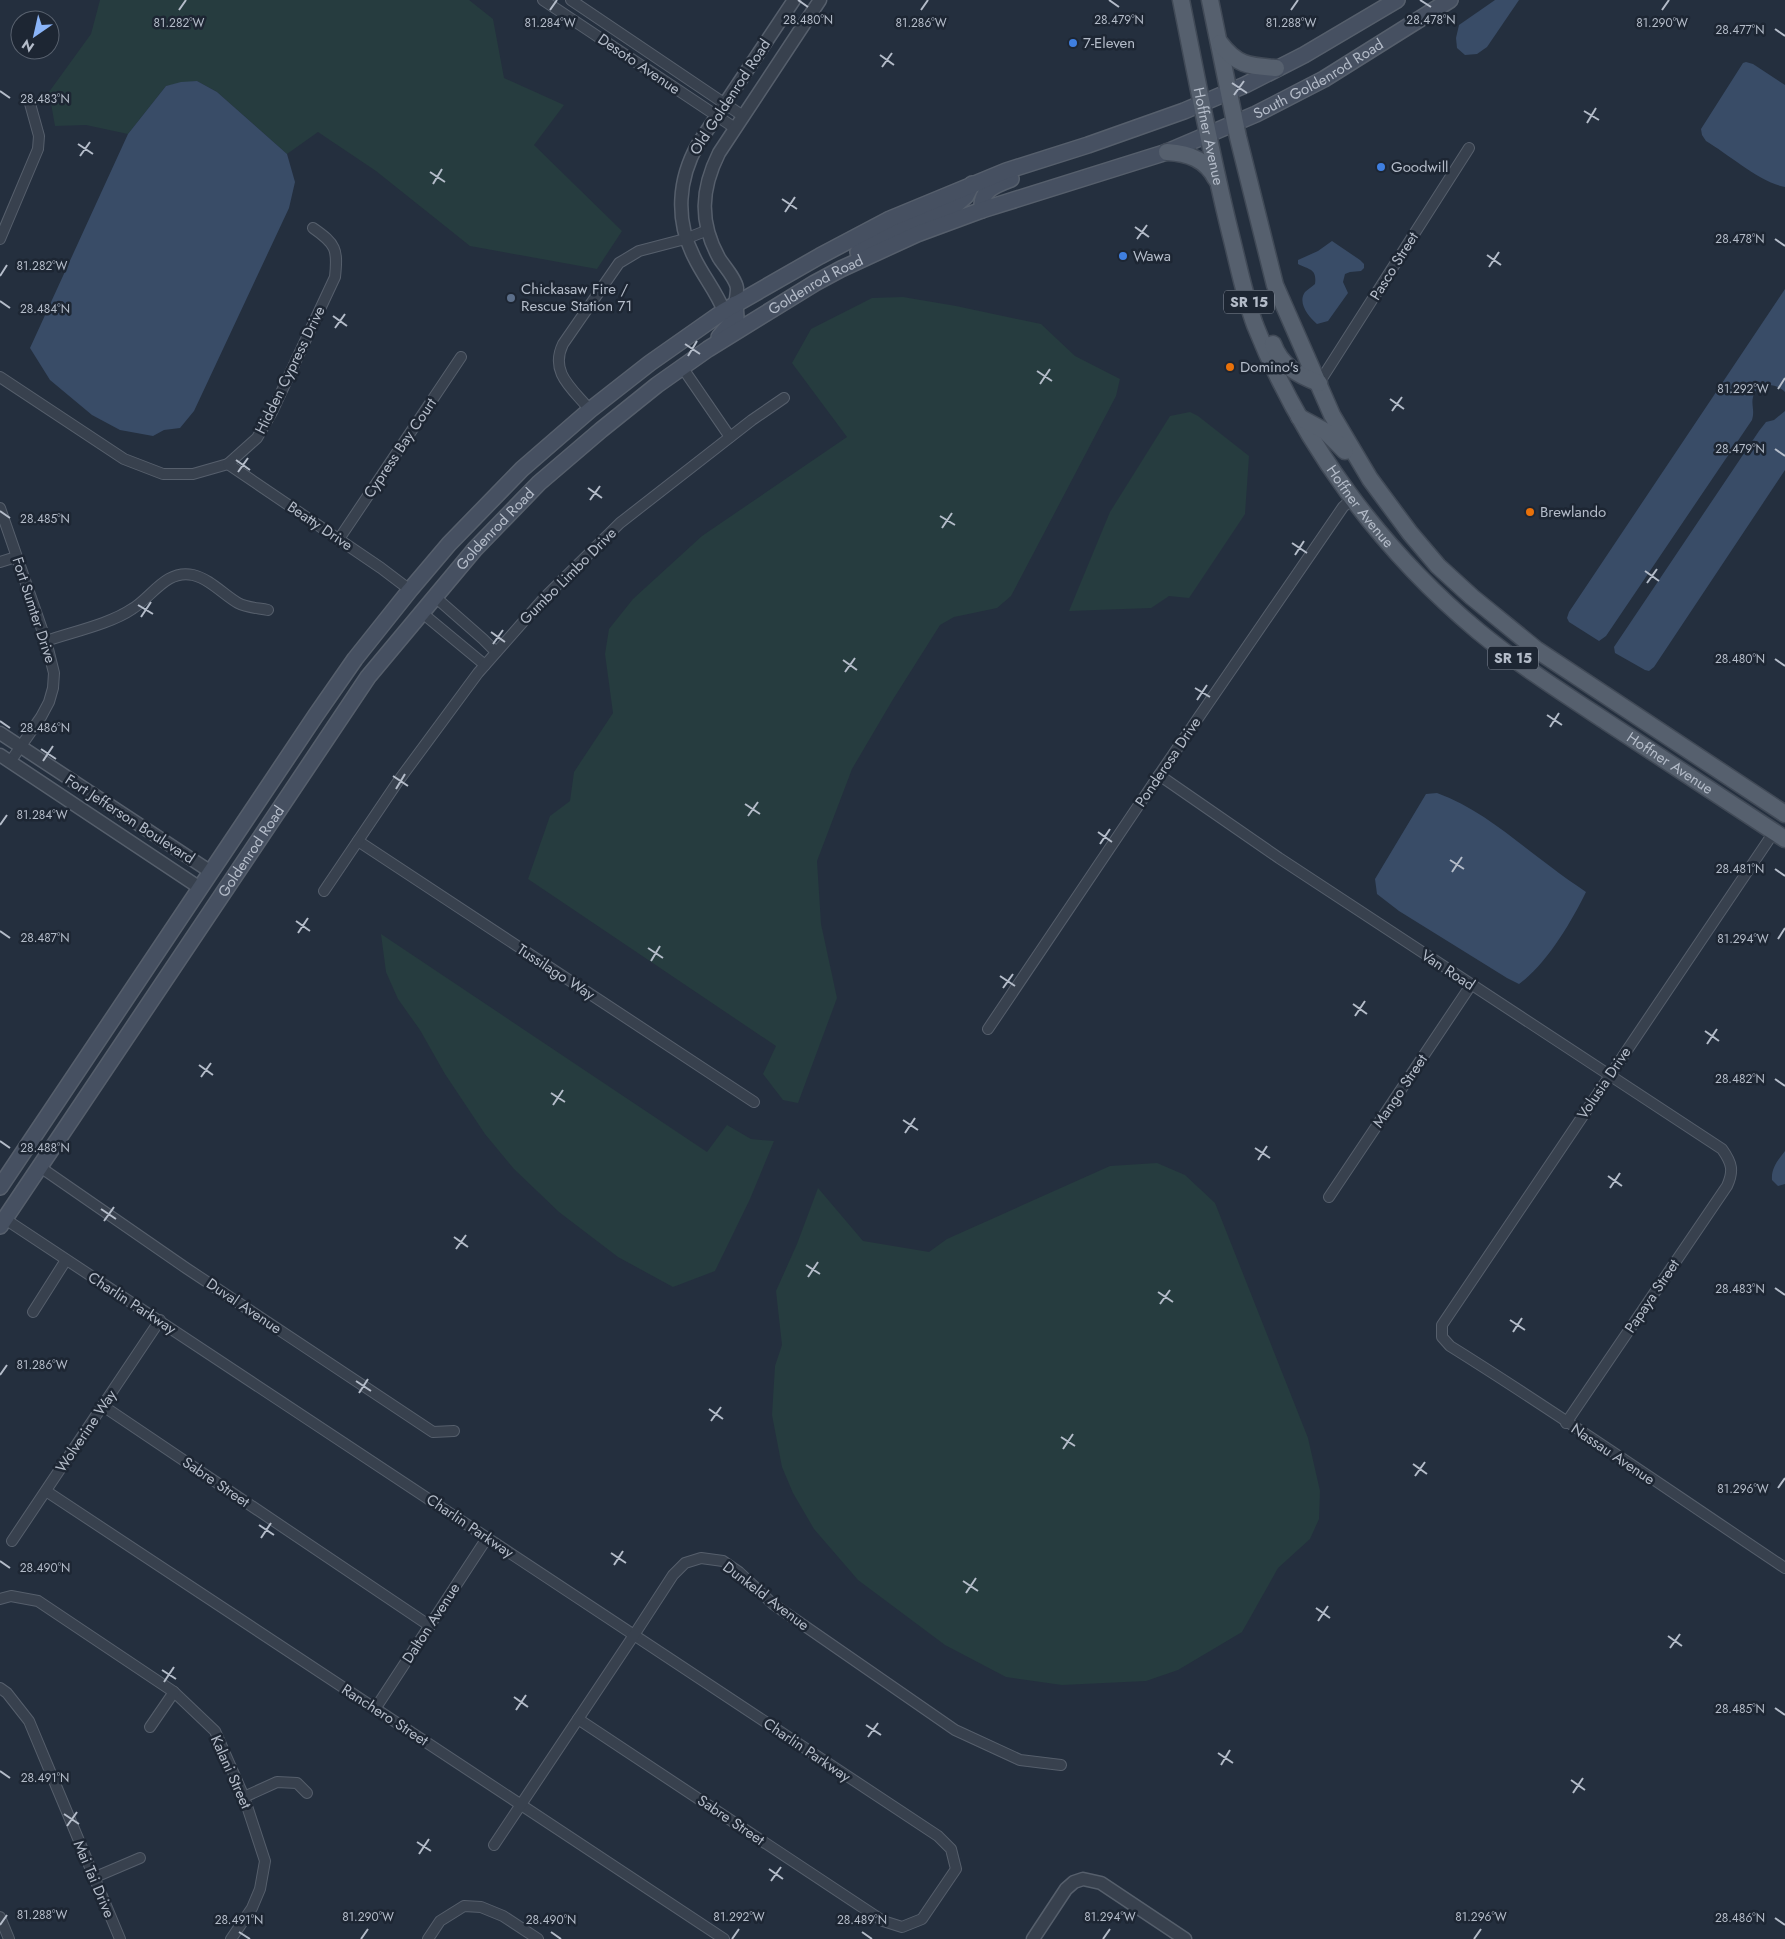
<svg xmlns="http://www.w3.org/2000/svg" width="1785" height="1939" viewBox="0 0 1785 1939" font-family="Jost,sans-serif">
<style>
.green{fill:#263c3f}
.water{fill:#394c67}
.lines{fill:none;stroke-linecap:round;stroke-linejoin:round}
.minor-casing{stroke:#565f6c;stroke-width:12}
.tertiary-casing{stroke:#565f6c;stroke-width:15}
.secondary-casing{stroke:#565f6c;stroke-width:18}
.primary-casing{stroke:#414a57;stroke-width:19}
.minor{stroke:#38414e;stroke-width:10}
.tertiary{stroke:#38414e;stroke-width:12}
.secondary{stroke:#465061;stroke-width:15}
.primary{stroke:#56606e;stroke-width:16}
.ticks{fill:none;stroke:#b4bcc9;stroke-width:2}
.shop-dot{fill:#3f7fe0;stroke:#1d2633;stroke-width:2}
.service-dot{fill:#5c6f8a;stroke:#1d2633;stroke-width:2}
.food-dot{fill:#e8710a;stroke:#1d2633;stroke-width:2}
.labels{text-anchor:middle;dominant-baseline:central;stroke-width:5;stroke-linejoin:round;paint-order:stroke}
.shield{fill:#1d2633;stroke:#878f9c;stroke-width:1}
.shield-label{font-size:14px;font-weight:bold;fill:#b4bcc9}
.poi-label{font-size:15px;fill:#b4bcc9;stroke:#1d2633;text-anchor:start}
.street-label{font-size:15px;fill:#b4bcc9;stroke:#1d2633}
.ticks-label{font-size:12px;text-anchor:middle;fill:#b4bcc9;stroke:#1d2633;stroke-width:5;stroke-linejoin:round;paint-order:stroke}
</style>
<rect width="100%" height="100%" fill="#242f3e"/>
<!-- green -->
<g class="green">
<polygon points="100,0 469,0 493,19 504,78 564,105 534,145 622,231 597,269 470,246 376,171 318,132 287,154 217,92 197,81 166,86 128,134 86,125 55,126 49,92 91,34"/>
<polygon points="903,297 956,306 1041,324 1075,356 1120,379 1116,396 1011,596 997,608 954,617 940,625 892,701 852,769 817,861 821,924 837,998 798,1103 783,1100 763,1074 776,1046 528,879 550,816 570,801 574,772 613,713 605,654 609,629 633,599 702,536 847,437 792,363 811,329 872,298"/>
<polygon points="1190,412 1198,416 1249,456 1245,514 1189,598 1169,596 1151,608 1069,611 1110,512 1170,416"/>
<polygon points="381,934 707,1152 727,1125 751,1139 774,1141 750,1199 715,1271 673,1287 618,1257 559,1212 514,1169 485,1134 445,1074 420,1030 398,999 386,972"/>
<polygon points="1157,1163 1185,1175 1215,1203 1308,1438 1320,1491 1319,1519 1310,1539 1278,1568 1242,1632 1178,1670 1146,1681 1062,1685 1006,1677 945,1645 858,1580 814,1529 793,1493 782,1467 772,1415 775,1366 782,1345 776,1291 797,1244 818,1188 863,1241 929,1252 947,1239 1110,1166"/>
</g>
<!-- water -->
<g class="water">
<polygon points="1495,0 1519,0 1487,47 1477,54 1465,55 1457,48 1456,38 1459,25"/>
<path d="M1746 62 1753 64 1785 85V187C1761 183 1728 154 1706 141L1702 135 1701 129 1743 63Z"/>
<polygon points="197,81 217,92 287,154 295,182 289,208 194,411 180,428 164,430 153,436 120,430 92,415 50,380 30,348 128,134 166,86 181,82"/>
<path d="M1332 241 1360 260 1364 264V268L1361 271 1350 272 1345 274 1343 282 1348 293 1328 321 1317 324C1309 317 1297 303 1305 292 1308 289 1312 287 1315 284 1317 269 1310 270 1298 264V260L1318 251Z"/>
<path d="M1785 289V392C1776 383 1757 381 1753 397 1751 405 1755 410 1752 420L1606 636 1599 641 1569 622 1567 618 1569 612Z"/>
<polygon points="1785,411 1785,470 1654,667 1649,671 1645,670 1615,653 1614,647 1759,431 1766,422 1774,420"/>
<path d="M1437 793C1481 809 1514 840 1551 867 1562 876 1575 884 1586 892 1572 921 1546 965 1519 984L1507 978 1399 911 1377 894 1375 879 1426 794Z"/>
<path d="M1785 1151V1184L1778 1186 1772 1180C1771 1168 1778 1160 1785 1151Z"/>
</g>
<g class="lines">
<!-- minor casing -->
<g class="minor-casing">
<g id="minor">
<polyline points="543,0 735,128"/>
<polyline points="571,0 743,116"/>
<polyline points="0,239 38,149 39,136 29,100"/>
<polyline points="682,367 730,437"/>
<path d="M0 377 124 459 163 474H193L228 464 257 438 272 412 335 277C338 249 336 244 313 228"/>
<polyline points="1319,383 1469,148"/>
<path d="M590 410C573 389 549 373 563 344L619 263 639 251 685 239 708 230"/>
<polyline points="228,464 381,568 410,590"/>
<polyline points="0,508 46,641 54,673 53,688 49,702 41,717 10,762"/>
<polyline points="339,539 461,357"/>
<polyline points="0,562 16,557"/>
<polyline points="434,596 483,639 496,652"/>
<polyline points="421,612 485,665"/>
<path d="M46 641C72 632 110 624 132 609 152 597 166 569 193 575 210 579 224 595 238 603 247 608 259 608 268 610"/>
<path d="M1159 775 1279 858 1722 1149C1732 1163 1734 1171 1727 1186L1566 1423"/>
<path d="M1774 832 1442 1325V1337L1450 1346C1564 1417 1674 1494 1785 1568"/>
<polyline points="358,841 754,1102"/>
<polyline points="324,891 399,780 478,673 545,597 620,523 752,420 784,398"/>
<polyline points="988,1029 1159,775 1343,507 1353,498"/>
<polyline points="40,1167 186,1268 433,1432 454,1431"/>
<polyline points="1329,1197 1471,985"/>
<polyline points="0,1218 5,1219 938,1836 951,1849 956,1869 922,1919 902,1927 883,1921 578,1719"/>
<polyline points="33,1312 66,1260"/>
<polyline points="103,1406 430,1626"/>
<polyline points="46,1491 724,1939"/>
<polyline points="12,1541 160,1320"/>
<polyline points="0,1599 11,1596 38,1601 174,1692 215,1731 244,1797 265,1861 260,1889 252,1908 231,1939"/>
<polyline points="0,1688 7,1693 29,1721 120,1939"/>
<polyline points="375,1709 487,1538"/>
<polyline points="150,1727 174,1692"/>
<polyline points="244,1797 277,1782 297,1783 307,1793"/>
<polyline points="494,1845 634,1635 673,1575 685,1563 701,1558 723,1561 739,1572 773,1604 955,1730 1020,1760 1061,1765"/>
<polyline points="93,1878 140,1858"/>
<polyline points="0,1917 9,1939"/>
<polyline points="428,1939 440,1921 464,1906 481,1907 503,1916 538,1939"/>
</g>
</g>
<!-- tertiary casing -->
<g class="tertiary-casing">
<g id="tertiary">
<path d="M735 304C736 299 737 293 737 288 736 279 724 266 719 258 699 222 701 189 719 153L820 0"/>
<path d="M724 311C716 291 703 276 694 257 675 220 678 179 698 144L794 0"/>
<polyline points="0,733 211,872"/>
<polyline points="0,755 200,888"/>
<polyline points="1033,1939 1066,1889 1074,1882 1083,1879 1101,1883 1185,1939"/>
</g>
</g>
<!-- secondary casing -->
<g class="secondary-casing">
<g id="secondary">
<path d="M982 210C980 190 995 185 1011 179"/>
<polyline points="858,252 899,229 957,204 966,196 972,184"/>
<polyline points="719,337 736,317 735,304"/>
<polyline points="0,1187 316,715 355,659 410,590 449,544 522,469 590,410 650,363 724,311 820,256 890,219 1006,171 1088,145 1184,111 1245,85 1304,55 1397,0"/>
<path id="s1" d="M0 1226 368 677 475 549 539 483 601 430 657 385 708 349 815 283 841 269 917 234 982 210 1167 152 1256 114 1324 79 1450 0"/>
</g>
</g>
<!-- primary casing -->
<g class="primary-casing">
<g id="primary">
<path id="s2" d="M1181 0C1197 80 1212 161 1232 240 1239 268 1245 298 1255 325 1302 443 1380 549 1478 631 1518 664 1563 693 1607 722 1667 761 1726 800 1785 839"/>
<polyline points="1210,0 1238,137 1275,285 1332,415 1370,479 1410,533 1438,566 1472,597 1537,650 1785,814"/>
<path d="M1220 43C1237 66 1250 66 1276 68"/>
<path d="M1167 152C1188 153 1206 159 1216 179"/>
<path d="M1273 344C1281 366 1298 375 1319 383"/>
<polyline points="1299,417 1325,431 1345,451"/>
</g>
</g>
<!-- minor -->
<use href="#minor" class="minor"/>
<!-- tertiary -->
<use href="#tertiary" class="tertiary"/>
<!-- secondary -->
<use href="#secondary" class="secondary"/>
<!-- primary -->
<use href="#primary" class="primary"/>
</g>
<!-- ticks -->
<path class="ticks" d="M798 0 808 7M1109 0 1119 7M1420 0 1431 7M179 10 186 0M550 10 557 0M921 10 928 0M1291 10 1298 0M1662 10 1669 0M1775 29 1785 36M880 55 894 65M882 67 892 53M1232 83 1247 93M0 91 10 98M1234 95 1244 81M1584 111 1599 120M1587 123 1596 108M78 144 93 154M80 156 90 142M430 172 445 182M433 184 442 169M782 199 797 209M785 212 795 197M1135 227 1149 237M1137 239 1147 225M1775 239 1785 246M1487 255 1501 265M1489 267 1499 252M0 276 7 265M0 301 10 308M333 316 347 326M335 328 345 314M685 344 700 354M688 356 697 341M1037 371 1052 381M1040 384 1050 369M1778 389 1785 378M1390 399 1404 409M1392 411 1402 397M1775 449 1785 456M236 460 250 470M238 472 248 458M588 488 602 498M590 500 600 486M0 511 10 518M940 516 955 525M942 528 952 513M1292 543 1307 553M1295 555 1304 541M1645 571 1659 581M1647 583 1657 569M138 605 153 614M141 617 151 602M491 632 505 642M493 644 503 630M1775 659 1785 666M843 660 857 670M845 672 855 658M1195 688 1210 697M1197 700 1207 685M1547 715 1562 725M0 721 10 728M1550 727 1559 713M41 749 56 759M43 761 53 746M393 776 408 786M396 789 405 774M745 804 760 814M748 816 758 802M0 825 7 815M1098 832 1112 842M1100 844 1110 829M1450 860 1464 869M1775 869 1785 876M1452 872 1462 857M296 921 310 931M0 931 10 938M298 933 308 918M1778 939 1785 928M648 948 663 958M651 961 660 946M1000 976 1015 986M1003 988 1013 974M1353 1004 1367 1014M1355 1016 1365 1001M1705 1031 1719 1041M1707 1044 1717 1029M199 1065 213 1075M201 1077 211 1063M1775 1079 1785 1086M551 1093 565 1102M553 1105 563 1090M903 1120 918 1130M905 1133 915 1118M0 1141 10 1148M1255 1148 1270 1158M1258 1160 1267 1146M1608 1176 1622 1186M1610 1188 1620 1173M101 1209 116 1219M104 1221 114 1207M454 1237 468 1247M456 1249 466 1235M806 1265 820 1274M808 1277 818 1262M1775 1288 1785 1295M1158 1292 1173 1302M1160 1304 1170 1290M1510 1320 1525 1330M1513 1332 1522 1318M0 1375 7 1365M356 1381 371 1391M359 1393 368 1379M709 1409 723 1419M711 1421 721 1407M1061 1437 1075 1446M1063 1449 1073 1434M1413 1464 1427 1474M1415 1476 1425 1462M1778 1488 1785 1478M259 1525 274 1535M261 1538 271 1523M611 1553 626 1563M0 1561 10 1568M614 1565 623 1551M963 1581 978 1591M966 1593 976 1578M1316 1608 1330 1618M1318 1621 1328 1606M1668 1636 1682 1646M1670 1648 1680 1634M162 1670 176 1679M164 1682 174 1667M514 1697 528 1707M1775 1708 1785 1715M516 1710 526 1695M866 1725 881 1735M868 1737 878 1723M1218 1753 1233 1763M1221 1765 1230 1750M0 1771 10 1778M1571 1780 1585 1790M1573 1793 1583 1778M64 1814 79 1824M67 1826 77 1812M417 1842 431 1851M419 1854 429 1839M769 1869 783 1879M771 1881 781 1867M1775 1918 1785 1925M0 1925 7 1915M239 1932 250 1939M551 1932 561 1939M862 1932 872 1939M361 1939 368 1929M732 1939 739 1929M1103 1939 1110 1929M1474 1939 1481 1929"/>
<!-- markers -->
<g class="shop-dot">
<circle cx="1073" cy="43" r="5"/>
<circle cx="1381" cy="167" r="5"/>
<circle cx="1123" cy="256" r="5"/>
</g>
<circle class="service-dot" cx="511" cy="298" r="5"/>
<g class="food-dot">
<circle cx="1230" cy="367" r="5"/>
<circle cx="1530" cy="512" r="5"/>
</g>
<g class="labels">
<!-- shield labels -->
<g class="shield">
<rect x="1224" y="290.5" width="50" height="23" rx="4"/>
<rect x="1488" y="646.5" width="50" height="23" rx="4"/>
</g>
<g class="shield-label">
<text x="1249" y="302">SR 15</text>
<text x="1513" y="658">SR 15</text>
</g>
<!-- poi labels -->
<g class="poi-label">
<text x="1083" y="43">7-Eleven</text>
<text x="1391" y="167">Goodwill</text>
<text x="1133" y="256">Wawa</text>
<text x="521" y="289">Chickasaw Fire /<tspan x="521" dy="17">Rescue Station 71</tspan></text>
<text x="1240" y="367">Domino's</text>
<text x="1540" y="512">Brewlando</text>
</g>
<!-- street labels -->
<g class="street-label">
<text transform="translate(639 64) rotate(34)">Desoto Avenue</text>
<text stroke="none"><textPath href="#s1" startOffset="1806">South Goldenrod Road</textPath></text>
<text transform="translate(730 97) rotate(-57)">Old Goldenrod Road</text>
<text stroke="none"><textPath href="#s2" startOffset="139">Hoffner Avenue</textPath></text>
<text transform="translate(1394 266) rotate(-58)">Pasco Street</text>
<text stroke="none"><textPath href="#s1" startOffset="1261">Goldenrod Road</textPath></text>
<text transform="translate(290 370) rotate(-64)">Hidden Cypress Drive</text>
<text transform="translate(400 448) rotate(-56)">Cypress Bay Court</text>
<text stroke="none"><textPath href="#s2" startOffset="544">Hoffner Avenue</textPath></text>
<text transform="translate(320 526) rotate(34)">Beatty Drive</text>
<text stroke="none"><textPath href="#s1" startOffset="856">Goldenrod Road</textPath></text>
<text transform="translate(568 576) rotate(-45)">Gumbo Limbo Drive</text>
<text transform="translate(34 610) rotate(72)">Fort Sumter Drive</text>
<text transform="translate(1168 762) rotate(-56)">Ponderosa Drive</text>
<text stroke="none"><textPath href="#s2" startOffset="949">Hoffner Avenue</textPath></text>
<text transform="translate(130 819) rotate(33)">Fort Jefferson Boulevard</text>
<text stroke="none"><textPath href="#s1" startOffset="451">Goldenrod Road</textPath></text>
<text transform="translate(1448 970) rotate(33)">Van Road</text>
<text transform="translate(556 972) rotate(33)">Tussilago Way</text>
<text transform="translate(1604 1083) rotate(-56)">Volusia Drive</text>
<text transform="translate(1400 1091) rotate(-56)">Mango Street</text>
<text transform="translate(1652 1296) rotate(-56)">Papaya Street</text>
<text transform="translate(132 1303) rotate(33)">Charlin Parkway</text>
<text transform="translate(244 1306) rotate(34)">Duval Avenue</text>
<text transform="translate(86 1431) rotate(-56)">Wolverine Way</text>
<text transform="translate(1613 1454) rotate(34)">Nassau Avenue</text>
<text transform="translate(216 1482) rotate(34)">Sabre Street</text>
<text transform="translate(470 1526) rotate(34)">Charlin Parkway</text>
<text transform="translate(766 1596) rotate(37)">Dunkeld Avenue</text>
<text transform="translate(431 1623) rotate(-57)">Dalton Avenue</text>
<text transform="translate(385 1715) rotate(33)">Ranchero Street</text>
<text transform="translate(807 1750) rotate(34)">Charlin Parkway</text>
<text transform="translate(231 1772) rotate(66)">Kalani Street</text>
<text transform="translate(731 1820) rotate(34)">Sabre Street</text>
<text transform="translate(94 1879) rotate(67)">Mai Tai Drive</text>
</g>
</g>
<g class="ticks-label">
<text x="808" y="24">28.480°N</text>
<text x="1119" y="24">28.479°N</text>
<text x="1431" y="24">28.478°N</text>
<text x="179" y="27">81.282°W</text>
<text x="550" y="27">81.284°W</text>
<text x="921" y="27">81.286°W</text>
<text x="1291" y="27">81.288°W</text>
<text x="1662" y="27">81.290°W</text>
<text x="1740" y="34">28.477°N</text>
<text x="45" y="103">28.483°N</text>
<text x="1740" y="243">28.478°N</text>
<text x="42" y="270">81.282°W</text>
<text x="45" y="313">28.484°N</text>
<text x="1743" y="393">81.292°W</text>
<text x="1740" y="453">28.479°N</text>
<text x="45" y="523">28.485°N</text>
<text x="1740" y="663">28.480°N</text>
<text x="45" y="732">28.486°N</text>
<text x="42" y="819">81.284°W</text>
<text x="1740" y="873">28.481°N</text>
<text x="45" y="942">28.487°N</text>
<text x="1743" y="943">81.294°W</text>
<text x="1740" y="1083">28.482°N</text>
<text x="45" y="1152">28.488°N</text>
<text x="1740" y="1293">28.483°N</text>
<text x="42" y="1369">81.286°W</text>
<text x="1743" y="1493">81.296°W</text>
<text x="45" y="1572">28.490°N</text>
<text x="1740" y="1713">28.485°N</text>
<text x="45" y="1782">28.491°N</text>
<text x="42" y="1919">81.288°W</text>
<text x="368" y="1921">81.290°W</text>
<text x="739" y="1921">81.292°W</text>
<text x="1110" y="1921">81.294°W</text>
<text x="1481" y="1921">81.296°W</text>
<text x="1740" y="1922">28.486°N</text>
<text x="239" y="1924">28.491°N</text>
<text x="551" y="1924">28.490°N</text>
<text x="862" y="1924">28.489°N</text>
</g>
<!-- north arrow -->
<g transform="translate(35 35) rotate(214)"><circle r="24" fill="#1d2633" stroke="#59626f"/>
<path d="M0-4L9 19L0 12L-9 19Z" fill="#8ab4f8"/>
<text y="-8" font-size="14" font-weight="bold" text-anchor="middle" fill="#b4bcc9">N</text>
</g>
</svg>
